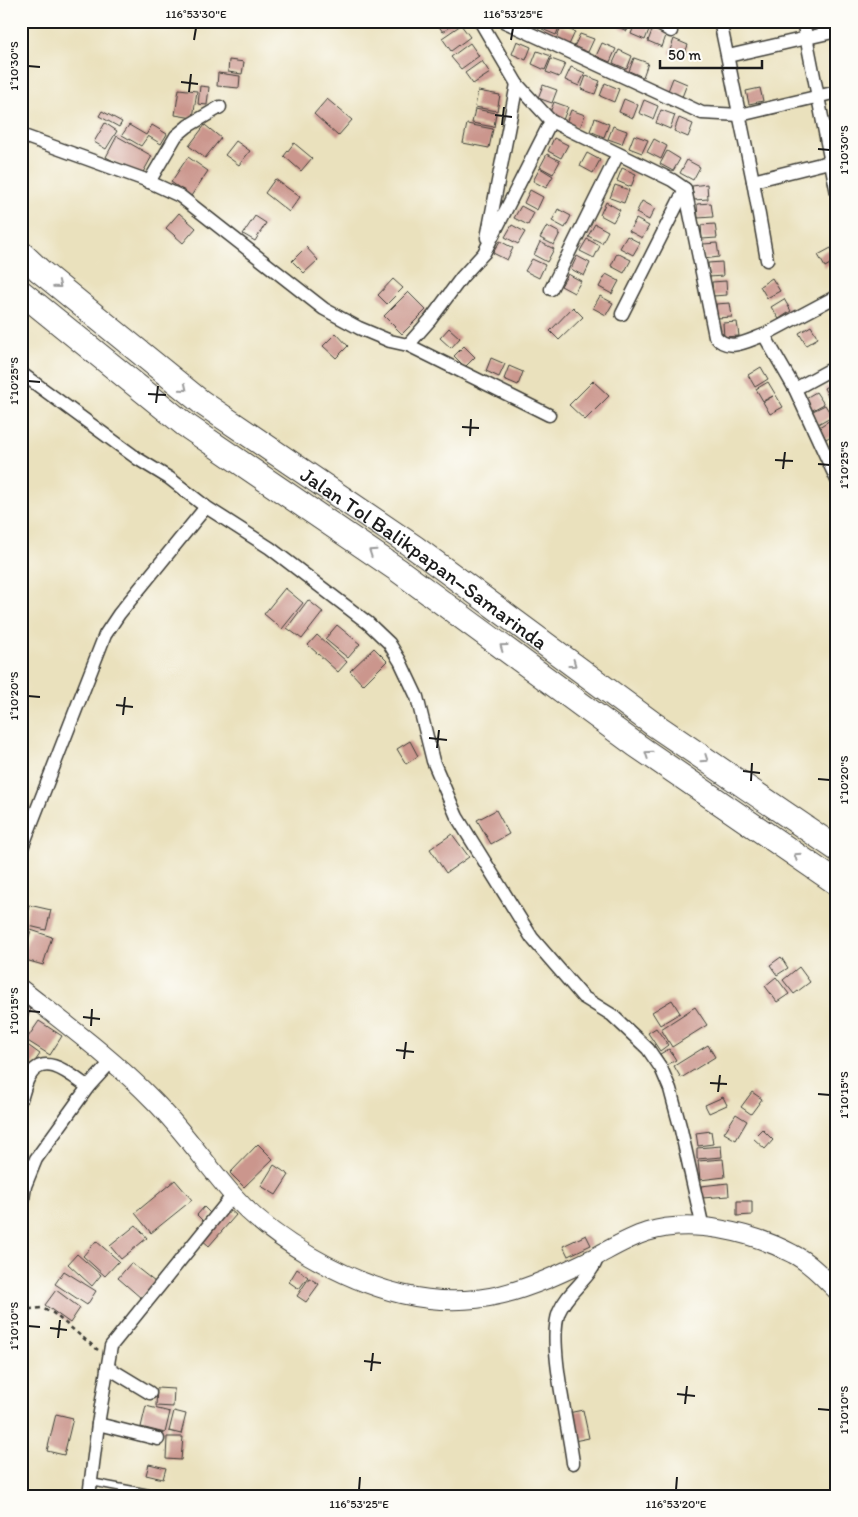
<svg xmlns="http://www.w3.org/2000/svg" width="858" height="1517" viewBox="0 0 858 1517" font-family="Itim,sans-serif">
<style>
.building{fill:#cb968d}
.lines{fill:none;stroke-linecap:round;stroke-linejoin:round}
.lane-casing{stroke:#3b3a34;stroke-width:9}
.street-casing{stroke:#3b3a34;stroke-width:15}
.secondary-casing{stroke:#3b3a34;stroke-width:20}
.highway-casing{stroke:#3b3a34;stroke-width:26}
.path{stroke:#3b3a34;stroke-width:2.5;stroke-dasharray:4 4;stroke-linecap:butt}
.lane{stroke:#fff;stroke-width:6}
.street{stroke:#fff;stroke-width:12}
.secondary{stroke:#fff;stroke-width:18}
.highway{stroke:#fff;stroke-width:24}
.oneway{stroke:#999}
.ticks{fill:none;stroke:#1c1c1c;stroke-width:2}
.labels{text-anchor:middle;dominant-baseline:central;stroke-width:4;stroke-linejoin:round;paint-order:stroke}
.street-label{font-size:21px;fill:#1c1c1c;stroke:#fdfcf7}
.neatline{fill:none;stroke:#1c1c1c;stroke-width:2}
.ticks-label{font-size:12px;text-anchor:middle;fill:#1c1c1c}
</style>
<rect width="100%" height="100%" fill="#fdfcf7"/>
<filter id="ink" filterUnits="userSpaceOnUse"><feTurbulence type="fractalNoise" baseFrequency=".02" numOctaves="2"/><feDisplacementMap in="SourceGraphic" scale="10" xChannelSelector="R" yChannelSelector="G"/><feConvolveMatrix kernelMatrix="1 2 1 2 8 2 1 2 1" color-interpolation-filters="sRGB"/></filter>
<filter id="wash" filterUnits="userSpaceOnUse"><feTurbulence type="fractalNoise" baseFrequency=".0096" numOctaves="4" result="noise"/><feDisplacementMap in="SourceGraphic" scale="20" xChannelSelector="R" yChannelSelector="G"/><feGaussianBlur stdDeviation="1.12" result="paint"/><feColorMatrix in="noise" values="0 0 0 0 0 0 0 0 0 0 0 0 0 0 0 0 0 1.4 0 .05"/><feComposite in="paint" operator="in"/></filter>
<g filter="url(#wash)">
<rect width="100%" height="100%" fill="#eae1bd"/>
<g id="blocks">
<!-- building -->
<g class="building">
<polygon points="435,21 458,21 443,32"/>
<polygon points="545,21 561,22 556,35 542,29"/>
<polygon points="615,21 631,21 627,31 613,25"/>
<polygon points="636,21 650,27 645,40 631,34"/>
<polygon points="688,21 705,21 706,24 689,27"/>
<polygon points="461,25 470,37 451,51 442,38"/>
<polygon points="561,26 575,32 569,45 556,40"/>
<polygon points="653,28 667,33 662,47 648,41"/>
<polygon points="580,34 594,39 588,52 574,47"/>
<polygon points="674,39 688,45 683,58 669,53"/>
<polygon points="517,41 531,47 526,60 512,54"/>
<polygon points="470,43 479,56 461,69 451,57"/>
<polygon points="602,43 616,49 610,62 596,56"/>
<polygon points="619,50 632,56 627,69 613,63"/>
<polygon points="537,51 551,56 545,70 532,64"/>
<polygon points="634,58 648,63 643,77 629,71"/>
<polygon points="551,59 565,64 559,77 546,72"/>
<polygon points="229,60 244,62 242,74 228,72"/>
<polygon points="482,61 490,73 473,84 465,73"/>
<polygon points="571,67 585,73 579,86 565,80"/>
<polygon points="218,73 240,76 239,88 217,86"/>
<polygon points="586,76 600,81 595,94 581,89"/>
<polygon points="673,78 687,84 682,97 668,91"/>
<polygon points="605,83 619,89 614,102 600,96"/>
<polygon points="543,85 557,90 552,103 538,98"/>
<polygon points="200,86 209,87 207,105 198,104"/>
<polygon points="760,88 763,101 749,104 746,91"/>
<polygon points="179,89 197,91 193,118 175,115"/>
<polygon points="478,91 500,95 497,111 475,107"/>
<polygon points="327,99 352,120 338,136 314,114"/>
<polygon points="624,99 638,105 633,118 619,112"/>
<polygon points="644,100 658,106 653,119 639,113"/>
<polygon points="554,102 568,107 563,120 549,115"/>
<polygon points="475,109 496,113 494,127 472,123"/>
<polygon points="571,110 585,115 580,128 566,123"/>
<polygon points="661,110 675,115 670,129 656,123"/>
<polygon points="102,111 122,122 119,127 99,116"/>
<polygon points="595,118 609,124 604,137 590,131"/>
<polygon points="679,118 693,124 688,137 674,131"/>
<polygon points="105,123 117,131 106,149 94,142"/>
<polygon points="467,124 493,129 489,148 463,143"/>
<polygon points="129,125 146,135 152,125 167,134 161,144 148,136 141,146 122,135"/>
<polygon points="205,125 221,138 205,158 189,146"/>
<polygon points="613,126 627,131 622,144 608,139"/>
<polygon points="634,135 648,140 642,153 629,148"/>
<polygon points="117,136 152,156 141,176 106,157"/>
<polygon points="554,138 568,145 561,158 548,151"/>
<polygon points="654,139 667,146 661,159 647,152"/>
<polygon points="236,141 250,151 239,165 225,155"/>
<polygon points="294,143 312,158 301,171 284,156"/>
<polygon points="667,151 680,159 673,171 660,164"/>
<polygon points="587,153 600,160 593,173 580,166"/>
<polygon points="547,154 560,161 553,174 540,167"/>
<polygon points="188,157 208,171 191,196 171,182"/>
<polygon points="687,160 700,167 693,180 680,173"/>
<polygon points="540,168 553,176 546,188 533,181"/>
<polygon points="622,168 636,174 631,187 617,181"/>
<polygon points="275,179 300,197 289,212 265,193"/>
<polygon points="707,184 708,199 694,200 692,186"/>
<polygon points="615,185 629,190 624,203 610,198"/>
<polygon points="530,190 543,197 537,210 524,203"/>
<polygon points="642,201 655,208 649,220 636,213"/>
<polygon points="606,202 620,210 613,222 600,215"/>
<polygon points="711,203 713,217 698,218 697,204"/>
<polygon points="521,206 534,213 528,225 514,218"/>
<polygon points="558,209 571,216 565,228 552,221"/>
<polygon points="179,213 196,228 183,243 166,228"/>
<polygon points="255,216 266,223 255,241 243,234"/>
<polygon points="636,219 649,226 642,238 629,231"/>
<polygon points="595,224 608,231 602,243 588,236"/>
<polygon points="715,224 717,238 702,239 701,225"/>
<polygon points="512,225 525,232 518,244 505,237"/>
<polygon points="547,226 560,233 554,245 540,238"/>
<polygon points="627,236 640,243 633,255 620,248"/>
<polygon points="587,239 600,246 594,258 580,251"/>
<polygon points="500,241 513,248 507,260 493,253"/>
<polygon points="540,242 554,249 547,262 534,255"/>
<polygon points="717,243 719,257 704,259 703,244"/>
<polygon points="306,247 318,260 304,273 292,261"/>
<polygon points="831,248 837,260 825,267 818,255"/>
<polygon points="617,253 631,260 624,273 611,266"/>
<polygon points="577,256 590,263 584,276 571,269"/>
<polygon points="532,259 545,265 539,278 525,271"/>
<polygon points="722,262 723,276 709,277 708,263"/>
<polygon points="568,274 581,281 574,293 561,286"/>
<polygon points="606,274 619,281 612,294 599,287"/>
<polygon points="772,278 780,291 767,298 760,286"/>
<polygon points="393,279 403,288 387,304 378,295"/>
<polygon points="726,281 727,295 713,296 712,282"/>
<polygon points="408,292 426,310 402,334 384,316"/>
<polygon points="600,296 613,303 606,315 593,308"/>
<polygon points="784,299 791,311 779,319 771,307"/>
<polygon points="730,303 732,317 717,318 716,304"/>
<polygon points="573,307 583,317 559,340 550,331"/>
<polygon points="737,322 739,336 724,337 723,323"/>
<polygon points="811,326 818,338 806,345 799,333"/>
<polygon points="449,328 460,338 451,348 440,338"/>
<polygon points="336,333 348,346 336,358 323,346"/>
<polygon points="464,346 475,357 465,367 454,356"/>
<polygon points="491,358 505,364 499,377 486,371"/>
<polygon points="509,366 523,372 518,385 504,379"/>
<polygon points="761,367 768,379 755,387 748,375"/>
<polygon points="593,381 609,396 585,420 569,405"/>
<polygon points="837,381 837,397 830,400 824,388"/>
<polygon points="768,382 783,407 770,414 763,402 773,396 763,401 756,389"/>
<polygon points="816,392 824,404 811,411 804,399"/>
<polygon points="825,405 832,416 818,424 811,412"/>
<polygon points="832,419 837,432 826,439 819,427"/>
<polygon points="285,588 303,603 282,629 264,614"/>
<polygon points="308,600 323,612 302,639 287,628"/>
<polygon points="337,625 360,644 348,658 325,639"/>
<polygon points="317,635 347,662 338,672 308,645"/>
<polygon points="374,648 387,661 363,685 350,671"/>
<polygon points="410,741 418,756 406,764 397,749"/>
<polygon points="496,810 509,834 491,844 477,820"/>
<polygon points="452,834 469,857 446,873 430,849"/>
<polygon points="29,905 51,910 46,930 25,925"/>
<polygon points="31,930 52,937 43,965 22,959"/>
<polygon points="781,957 788,968 777,975 770,965"/>
<polygon points="799,967 810,982 794,994 783,980"/>
<polygon points="776,977 789,994 777,1002 765,986"/>
<polygon points="672,1000 680,1013 660,1025 652,1012"/>
<polygon points="21,1005 31,1009 21,1031"/>
<polygon points="695,1007 707,1025 672,1047 661,1029"/>
<polygon points="39,1021 62,1036 50,1055 26,1040"/>
<polygon points="656,1028 668,1045 660,1051 648,1033"/>
<polygon points="22,1041 40,1054 23,1079 21,1078"/>
<polygon points="708,1045 715,1057 681,1078 674,1066"/>
<polygon points="669,1049 676,1060 667,1065 660,1054"/>
<polygon points="752,1092 762,1099 751,1114 741,1107"/>
<polygon points="723,1097 727,1105 709,1113 705,1105"/>
<polygon points="736,1114 747,1121 736,1140 724,1133"/>
<polygon points="762,1129 773,1140 765,1149 753,1138"/>
<polygon points="711,1131 713,1144 698,1146 696,1133"/>
<polygon points="258,1144 273,1159 244,1187 230,1173"/>
<polygon points="721,1146 722,1157 697,1159 697,1148"/>
<polygon points="723,1159 725,1177 700,1180 698,1161"/>
<polygon points="274,1165 289,1175 276,1195 261,1186"/>
<polygon points="175,1180 192,1200 151,1233 135,1213"/>
<polygon points="728,1183 729,1196 702,1198 701,1186"/>
<polygon points="737,1201 752,1201 752,1215 737,1216"/>
<polygon points="204,1207 212,1215 205,1223 197,1215"/>
<polygon points="228,1208 236,1215 209,1246 201,1239"/>
<polygon points="136,1225 147,1238 121,1259 110,1246"/>
<polygon points="586,1235 591,1245 568,1256 563,1246"/>
<polygon points="96,1241 119,1261 105,1276 83,1256"/>
<polygon points="77,1254 101,1275 92,1286 68,1264"/>
<polygon points="131,1263 155,1282 141,1298 118,1278"/>
<polygon points="297,1269 308,1277 299,1289 289,1282"/>
<polygon points="64,1271 96,1291 87,1305 55,1284"/>
<polygon points="309,1278 319,1284 306,1302 297,1296"/>
<polygon points="56,1290 80,1308 70,1323 45,1305"/>
<polygon points="157,1388 174,1389 173,1407 156,1406"/>
<polygon points="146,1406 170,1412 165,1433 141,1427"/>
<polygon points="583,1410 589,1438 574,1441 568,1413"/>
<polygon points="174,1411 186,1414 181,1434 169,1431"/>
<polygon points="56,1414 73,1418 64,1455 47,1451"/>
<polygon points="167,1437 183,1437 181,1460 166,1459"/>
<polygon points="149,1464 166,1468 163,1479 146,1475"/>
</g>
</g>
</g>
<g filter="url(#ink)">
<use href="#blocks" fill-opacity="0" stroke="#3b3a34" stroke-width="1"/>
<g class="lines">
<!-- lane casing -->
<g class="lane-casing">
<polyline id="lane" points="91,1482 165,1496"/>
</g>
<!-- street casing -->
<g class="street-casing">
<g id="street">
<path d="M480 21 517 84 551 121 672 180 685 189 715 336C728 353 747 341 764 335"/>
<polyline points="503,21 702,113 740,115 837,92"/>
<polyline points="653,21 671,31"/>
<polyline points="720,21 753,181 767,260"/>
<polyline points="803,21 837,193"/>
<polyline points="728,56 837,31"/>
<polyline points="21,135 143,179 180,196 324,309 359,328 390,341 408,345 430,320 462,277 484,253 551,121"/>
<polyline points="753,181 837,160"/>
<polyline points="149,182 176,136 188,126 220,107"/>
<polyline points="487,238 517,84"/>
<polyline points="551,289 618,154"/>
<polyline points="622,314 685,189"/>
<polyline points="408,345 549,415"/>
<polyline points="837,366 795,389 837,480"/>
<polyline points="21,373 138,459 169,478 206,507 270,548 368,623 389,643 400,661 417,697 433,761 457,817 532,938 583,997 612,1015 648,1049 661,1068 670,1089 681,1130 703,1228"/>
<polyline points="795,389 764,335 837,296"/>
<polyline points="21,850 105,635 119,614 206,507"/>
<path d="M21 1099C24 1092 25 1083 29 1077 44 1050 72 1076 88 1087"/>
<polyline points="21,1212 25,1186 36,1159 88,1087 111,1062"/>
<polyline points="107,1367 150,1393"/>
<polyline points="98,1424 158,1439"/>
<path d="M573 1463C569 1428 547 1341 559 1312 568 1290 591 1279 598 1256"/>
<polyline points="89,1496 98,1424 111,1346 233,1195"/>
</g>
</g>
<!-- secondary casing -->
<g class="secondary-casing">
<path id="secondary" d="M21 989C67 1025 113 1059 154 1101 183 1130 205 1163 232 1194 271 1239 343 1280 401 1294 477 1312 527 1290 595 1257 612 1248 628 1238 647 1232 692 1218 752 1232 793 1254 809 1262 824 1278 837 1291"/>
</g>
<!-- highway casing -->
<g class="highway-casing">
<g id="highway">
<path id="s1" d="M21 253 40 271 201 402 414 547 652 723 837 849"/>
<polyline points="21,292 184,424 398,570 636,745 837,883"/>
</g>
</g>
<!-- path -->
<polyline class="path" points="21,1310 41,1308 53,1313 98,1350"/>
<!-- lane -->
<use href="#lane" class="lane"/>
<!-- street -->
<use href="#street" class="street"/>
<!-- secondary -->
<use href="#secondary" class="secondary"/>
<!-- highway -->
<use href="#highway" class="highway"/>
</g>
<!-- one-way arrows -->
<defs><path id="oneway-chevron" d="M-2-3.5L2.5 0L-2 3.5" fill="none" stroke-width="1.6" stroke-linecap="round" stroke-linejoin="round" transform="scale(1.25)"/></defs>
<g class="oneway">
<use href="#oneway-chevron" transform="translate(58 285) rotate(39)"/>
<use href="#oneway-chevron" transform="translate(184 388) rotate(39)"/>
<use href="#oneway-chevron" transform="translate(372 552) rotate(-146)"/>
<use href="#oneway-chevron" transform="translate(503 647) rotate(-144)"/>
<use href="#oneway-chevron" transform="translate(573 664) rotate(36)"/>
<use href="#oneway-chevron" transform="translate(648 754) rotate(-146)"/>
<use href="#oneway-chevron" transform="translate(705 759) rotate(34)"/>
<use href="#oneway-chevron" transform="translate(797 856) rotate(-146)"/>
</g>
</g>
<!-- ticks -->
<path class="ticks" d="M194 40 196 28M511 40 513 28M28 66 40 67M181 82 198 84M189 92 191 74M495 115 512 117M502 125 504 107M818 149 830 150M28 381 40 382M148 394 166 395M156 403 158 386M462 427 479 428M470 436 471 419M775 460 793 461M818 464 830 465M783 469 785 452M28 696 40 697M116 705 133 707M123 715 125 697M429 738 447 740M437 748 439 730M743 771 760 773M818 779 830 780M751 781 752 763M28 1011 40 1012M83 1017 100 1019M91 1026 92 1009M396 1050 414 1052M404 1059 406 1042M710 1083 727 1084M718 1092 720 1075M818 1094 830 1095M28 1326 40 1327M50 1328 67 1330M58 1338 60 1320M364 1361 381 1363M371 1371 373 1353M677 1394 695 1396M685 1404 687 1386M818 1409 830 1410M359 1490 360 1477M676 1490 677 1477"/>
<g class="labels">
<!-- street labels -->
<g class="street-label">
<text stroke="none"><textPath href="#s1" startOffset="506">Jalan Tol Balikpapan–Samarinda</textPath></text>
</g>
</g>
<!-- margin -->
<rect width="858" height="1517" fill="none" stroke="#fdfcf7" stroke-width="55"/>
<!-- scale -->
<path d="M660 60v8h102v-8" fill="none" stroke="#1c1c1c" stroke-width="2.5"/>
<text x="668" y="60" font-size="15" fill="#1c1c1c" stroke="#fdfcf7" stroke-width="4" paint-order="stroke">50 m</text>
<rect x="28" y="28" width="802" height="1462" class="neatline"/>
<g class="ticks-label">
<text x="196" y="18">116°53'30"E</text>
<text x="513" y="18">116°53'25"E</text>
<text transform="translate(14 66) rotate(-90)" y="4">1°10'30"S</text>
<text transform="translate(844 150) rotate(-90)" y="4">1°10'30"S</text>
<text transform="translate(14 381) rotate(-90)" y="4">1°10'25"S</text>
<text transform="translate(844 465) rotate(-90)" y="4">1°10'25"S</text>
<text transform="translate(14 696) rotate(-90)" y="4">1°10'20"S</text>
<text transform="translate(844 780) rotate(-90)" y="4">1°10'20"S</text>
<text transform="translate(14 1011) rotate(-90)" y="4">1°10'15"S</text>
<text transform="translate(844 1095) rotate(-90)" y="4">1°10'15"S</text>
<text transform="translate(14 1326) rotate(-90)" y="4">1°10'10"S</text>
<text transform="translate(844 1410) rotate(-90)" y="4">1°10'10"S</text>
<text x="359" y="1508">116°53'25"E</text>
<text x="676" y="1508">116°53'20"E</text>
</g>
</svg>
